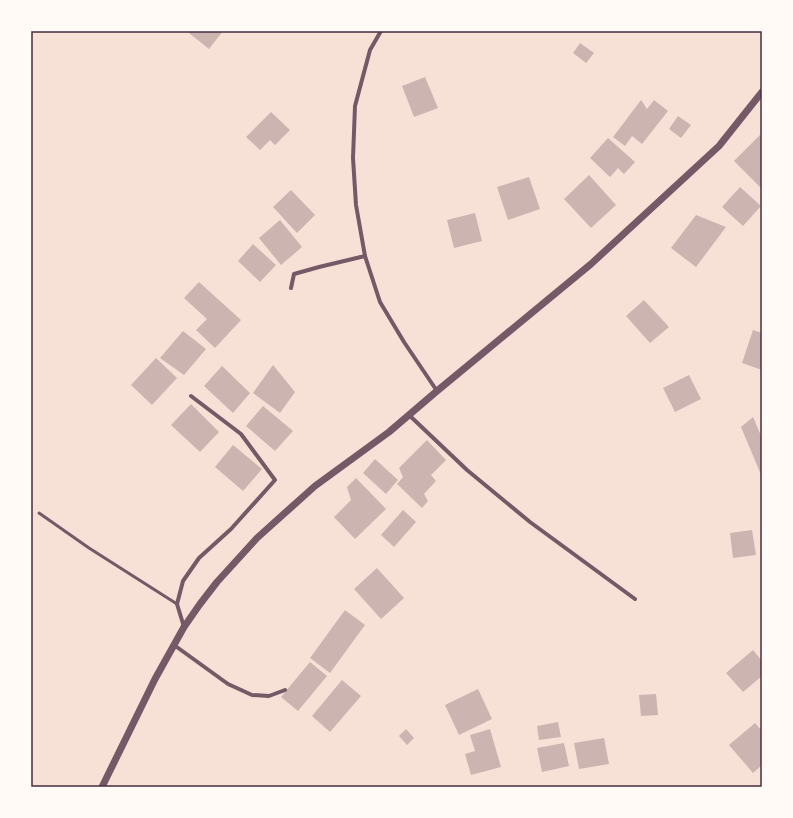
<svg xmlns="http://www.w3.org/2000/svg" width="793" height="818" viewBox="0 0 793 818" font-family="Lato,sans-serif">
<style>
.building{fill:#ccb4b1}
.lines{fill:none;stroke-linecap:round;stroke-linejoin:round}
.service{stroke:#755966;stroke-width:3}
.minor{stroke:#755966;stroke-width:4}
.tertiary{stroke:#755966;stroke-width:7}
.neatline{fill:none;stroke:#4a2c40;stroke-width:1.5}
</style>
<rect width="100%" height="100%" fill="#f7e1d7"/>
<!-- building -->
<g class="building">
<polygon points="190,31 223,31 209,49 189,33"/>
<polygon points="580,43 594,53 586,63 573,53"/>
<polygon points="425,77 438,108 414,117 402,86"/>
<polygon points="641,100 647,109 654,100 668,111 642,144 632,136 625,146 613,137"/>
<polygon points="271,112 290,130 275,145 270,140 260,150 246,137"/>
<polygon points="678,116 691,125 681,138 669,129"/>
<polygon points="760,135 762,136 762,189 734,161"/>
<polygon points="608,138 635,162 624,174 618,168 610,177 590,158"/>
<polygon points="589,175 616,205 591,228 564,199"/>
<polygon points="529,177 540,209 508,220 497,187"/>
<polygon points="740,187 761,206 743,226 722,207"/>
<polygon points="291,190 315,215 297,233 273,207"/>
<polygon points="475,213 482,241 454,248 447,220"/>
<polygon points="696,215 726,227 696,267 671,248"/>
<polygon points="280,220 302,247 281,265 259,238"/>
<polygon points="253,244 276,265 260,282 238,261"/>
<polygon points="199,282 241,320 215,348 196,330 207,319 184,298"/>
<polygon points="644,300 669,327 650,343 626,316"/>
<polygon points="753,330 762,333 762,370 742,363"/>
<polygon points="183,331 206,349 184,375 160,358"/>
<polygon points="156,358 177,378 152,405 131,385"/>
<polygon points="273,365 295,392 280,413 253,393"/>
<polygon points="222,366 250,393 233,413 204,386"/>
<polygon points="689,375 701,399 675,412 663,388"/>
<polygon points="191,404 219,432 200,452 171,425"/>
<polygon points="263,406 293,431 275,451 246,426"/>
<polygon points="753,417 762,438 762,477 741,427"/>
<polygon points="427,440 446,460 431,475 436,481 424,494 428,501 422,508 397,484 403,477 399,468"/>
<polygon points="233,445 262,469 243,491 215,467"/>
<polygon points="375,459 398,480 386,494 363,473"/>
<polygon points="356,478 386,509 355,539 334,517 351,500 347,487"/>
<polygon points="403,510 416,522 394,547 381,535"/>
<polygon points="752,530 756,555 733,558 730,533"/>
<polygon points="377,568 404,598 381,619 354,589"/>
<polygon points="345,610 365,625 330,673 310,658"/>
<polygon points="753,650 762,661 762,676 743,692 726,673"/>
<polygon points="310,662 327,676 298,711 281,697"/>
<polygon points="342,680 361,696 330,732 312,716"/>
<polygon points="478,689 492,719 459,735 445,705"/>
<polygon points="656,694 658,715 641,716 639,695"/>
<polygon points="558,722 561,737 539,740 537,726"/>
<polygon points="755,723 762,731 762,765 753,773 729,745"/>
<polygon points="406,729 414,738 407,745 399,736"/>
<polygon points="490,729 501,767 471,775 465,754 475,751 470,735"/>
<polygon points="604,738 609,764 579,769 574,743"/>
<polygon points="564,743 569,766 542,772 537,748"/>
</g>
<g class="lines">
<!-- service -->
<polyline class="service" points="39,513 89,548 177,604"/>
<!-- minor -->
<g class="minor">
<polyline points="381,31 370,50 355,106 353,158 356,205 365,256 380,302 404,342 437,391"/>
<polyline points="291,288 294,274 319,267 365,256"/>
<polyline points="409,415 467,470 530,522 635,599"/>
<polyline points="184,627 177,604 183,581 199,558 231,529 275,480 241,434 191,396"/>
<polyline points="174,645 228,684 252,695 269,696 285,690"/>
</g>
<!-- tertiary -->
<polyline class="tertiary" points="102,787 155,679 184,627 200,604 217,582 257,538 315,486 389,432 437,391 591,264 719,146 762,92"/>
</g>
<!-- border -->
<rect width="793" height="818" fill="none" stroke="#fffaf5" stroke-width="64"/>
<rect x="32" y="32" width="729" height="754" class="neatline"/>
</svg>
